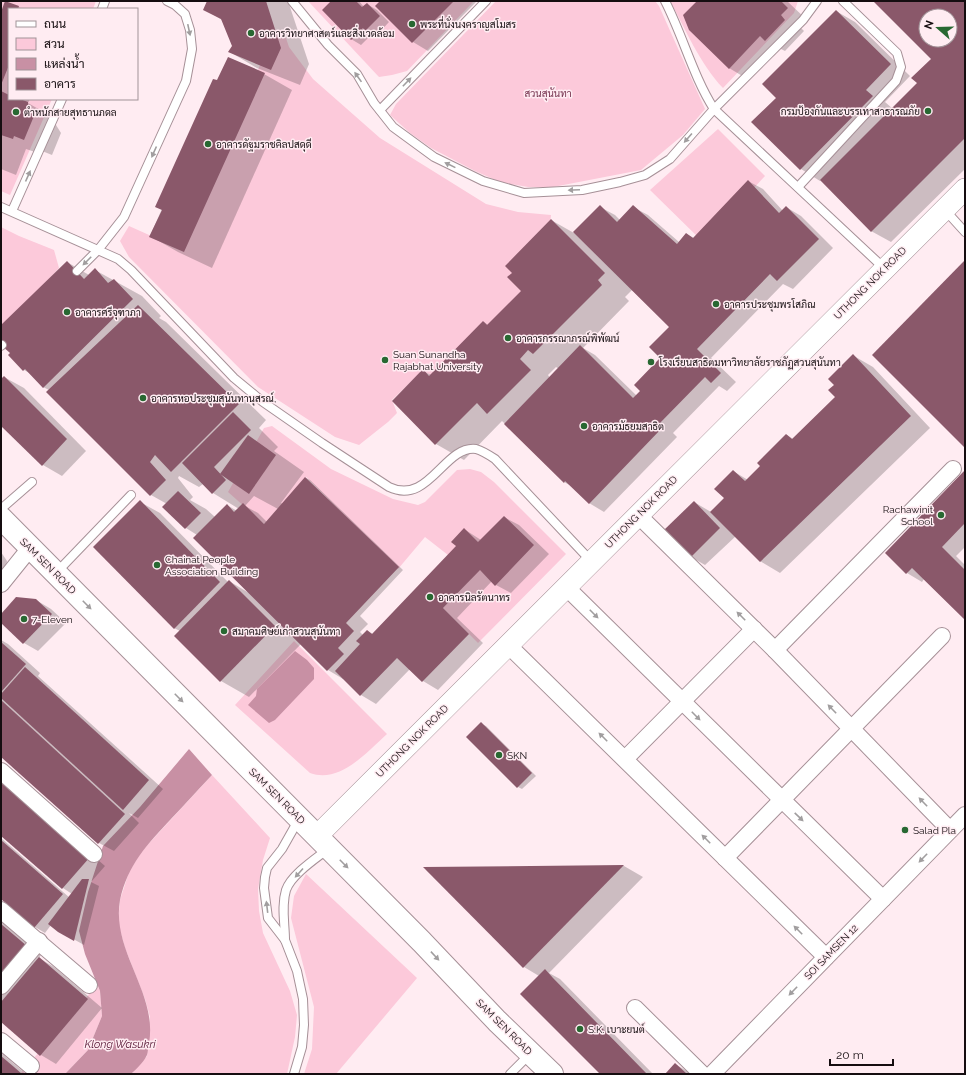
<svg xmlns="http://www.w3.org/2000/svg" width="966" height="1075" viewBox="0 0 966 1075" font-family="Raleway,Sarabun,sans-serif">
<style>
.green{fill:#fcc9da}
.water{fill:#c890a4}
.shadow{fill:#0003;fill-rule:evenodd}
.building{fill:#8a586a;fill-rule:evenodd}
.lines{fill:none;stroke-linecap:round;stroke-linejoin:round}
.service-casing{stroke:#a69097;stroke-width:10}
.minor-casing{stroke:#a69097;stroke-width:18}
.tertiary-casing{stroke:#a69097;stroke-width:22}
.secondary-casing{stroke:#a69097;stroke-width:24}
.service{stroke:#fff;stroke-width:8}
.minor{stroke:#fff;stroke-width:16}
.tertiary{stroke:#fff;stroke-width:21}
.secondary{stroke:#fff;stroke-width:22}
.oneway{fill:#a19e9f}
.poi-dot{fill:#286832;stroke:#ffecf2;stroke-width:1.5}
.labels{text-anchor:middle;dominant-baseline:central;stroke-width:3;stroke-linejoin:round;paint-order:stroke}
.poi-label{font-size:10px;fill:#150d10;stroke:#ffecf2;text-anchor:start}
.park-label{font-size:10px;fill:#75314d;stroke:#ffecf2}
.street-label{font-size:10px;fill:#150d10;stroke:#ffecf2}
.water-label{font-size:11px;font-style:italic;fill:#541231;stroke:#ffecf2}
</style>
<rect width="100%" height="100%" fill="#ffecf2"/>
<!-- green -->
<g class="green">
<polygon points="1,1 96,1 93,9 9,9 9,99 52,99 10,195 1,191"/>
<polygon points="308,1 474,1 407,71 392,75 379,77"/>
<polygon points="496,1 655,1 659,6 705,109 683,135 641,170 553,187 528,187 500,182 475,171 431,148 410,133 390,115 396,104"/>
<path d="M670 1H798L794 13 723 88C700 64 686 30 670 1Z"/>
<polygon points="273,37 286,38 289,47 313,79 380,138 486,204 518,212 551,215 546,270 439,382 423,370 392,400 397,413 388,422 359,445 335,437 258,387 129,257 120,241 129,226 176,247"/>
<polygon points="718,129 765,176 704,243 650,190"/>
<polygon points="1,227 19,236 54,250 59,268 1,334"/>
<polygon points="272,426 331,469 393,499 418,505 425,502 457,470 470,469 481,472 494,482 566,554 478,643 443,608 471,579 448,555 425,537 398,569 306,477 264,524 228,492 264,428"/>
<path d="M294 641 387 734C367 752 340 784 310 773L235 705Z"/>
<polygon points="212,775 270,838 263,860 258,889 259,911 263,933 290,991 297,1015 295,1037 287,1074 131,1074 147,1056 150,1017 145,999 125,948 118,923 120,900 129,872 141,852"/>
<polygon points="306,874 417,978 336,1074 304,1074 312,1049 314,1007 291,918 294,896"/>
<polygon points="97,985 100,991 102,1016 88,1050 65,1074 20,1074"/>
</g>
<!-- water -->
<g class="water">
<polygon points="295,651 307,660 314,668 314,679 275,720 269,723 248,705 256,696 257,689"/>
<path d="M189 749 212 775C198 790 185 804 171 819 147 845 128 864 120 900 111 951 158 993 149 1043 148 1047 148 1052 147 1055 144 1062 136 1069 131 1074H65L88 1050 102 1016 100 991 85 954 79 931 88 892 103 846 140 807Z"/>
</g>
<!-- shadow -->
<g class="shadow">
<polygon points="208,1 288,1 309,64 300,85 257,68 230,52 233,46 222,20 204,9"/>
<polygon points="333,1 359,1 364,7 367,4 377,10 389,22 376,36 372,34 361,45 351,39"/>
<polygon points="382,1 477,1 428,51 413,42"/>
<polygon points="698,1 787,1 807,20 800,27 804,31 785,51 779,48 749,80 729,68"/>
<path d="M875 1H965V169L891 242 871 231 821 180 820 181 801 169 753 122 777 98 836 11 855 22 910 76 885 102 893 109 919 83 932 59ZM926 16H950V40H926Z"/>
<polygon points="6,2 23,9 9,9 9,99 30,99 28,103 56,119 56,125 61,133 52,155 42,151 41,154 26,149 16,175 1,169 1,14"/>
<polygon points="264,74 292,90 212,268 178,252 150,236 218,82"/>
<path d="M748 181 763 189 783 211 786 207 801 216 833 248 793 289 783 284 711 358 736 382 727 391 719 386 673 433 677 437 604 512 589 503 573 487 564 482 502 421 464 460 436 444 393 401 423 371 431 375 484 322 488 325 522 291 551 220 574 233 600 207 615 215 620 220 633 207 648 215 679 242 686 234 694 238ZM632 290 670 327 662 358 642 391 637 396 595 355 583 348 629 301 625 297ZM556 367 559 369 550 378 548 375Z"/>
<path d="M67 262 89 275 95 270 142 296 161 316 159 318 166 322 266 420 259 428 278 447 274 451 304 472 281 503 283 504 306 478 310 480 403 570 360 616 368 624 360 632 363 635 367 631 373 634 458 546 464 529 481 540 504 517 519 525 549 554 511 593 496 585 492 581 457 618 483 643 438 690 423 681 410 669 376 704 361 695 343 678V679L328 670 301 644 249 697 221 681 180 631 174 628 140 502 160 513 228 582 229 581 249 593 197 535 186 528 164 507 167 504 151 495 49 390 43 387 31 374 24 370 11 353 1 326ZM179 476 199 487 203 484 213 493 239 509 237 511 227 505 215 517 206 509 190 500 193 497 178 478ZM254 496 278 509 267 522 258 513 245 506Z"/>
<polygon points="854,356 873,367 930,428 780,573 760,561 736,536 705,565 691,557 694,502 711,512 725,498 733,471 748,480 761,466 787,435 793,439 836,397"/>
<polygon points="4,377 24,388 86,451 62,476 43,465 1,425 1,380"/>
<polygon points="965,472 965,547 956,556 965,565 965,619 924,579 922,582 907,573"/>
<polygon points="1,552 7,561 6,569 1,576"/>
<polygon points="36,600 51,609 66,623 38,651 24,643 1,622 1,616"/>
<polygon points="1,640 8,644 40,673 38,676 163,789 138,818 129,813 139,823 114,851 99,843 1,756"/>
<polygon points="481,724 486,726 536,776 522,789 518,787"/>
<polygon points="1,776 105,866 91,882 99,886 84,945 59,931 51,925 45,933 35,927 1,898 1,838 70,898 72,894 63,888 1,835"/>
<polygon points="624,866 643,877 549,973 560,979 653,1074 601,1074 539,976 524,967 425,868"/>
<polygon points="1,921 41,955 39,958 54,967 102,1008 56,1064 41,1055 1,1021"/>
<polygon points="1,1053 26,1074 1,1074"/>
<polygon points="675,1064 690,1073 691,1074 666,1074"/>
</g>
<!-- building -->
<g class="building">
<polygon points="5,1 19,6 18,9 9,9 9,65 1,85 1,12"/>
<polygon points="207,1 266,1 281,48 271,70 228,52 232,46 221,19 203,10"/>
<polygon points="331,1 356,1 362,7 367,3 380,16 365,31 363,28 351,40 322,10"/>
<polygon points="380,1 454,1 412,43 375,6"/>
<polygon points="697,1 781,1 788,8 781,15 785,20 765,41 760,36 729,69 689,30 683,15"/>
<path d="M873 1H965V138L871 232 820 180 917 83 911 78 931 59ZM926 16H950V40H926Z"/>
<polygon points="836,10 891,64 866,90 873,96 800,170 751,122 776,98 762,84"/>
<polygon points="228,57 265,73 184,252 149,237 162,210 155,207 213,79 217,80"/>
<polygon points="1,91 9,95 9,99 20,99 28,102 28,108 34,116 24,140 14,136 13,139 1,135"/>
<polygon points="748,180 779,213 786,206 819,239 777,281 770,274 697,349 721,373 711,383 705,377 659,424 662,428 589,504 565,481 564,483 504,424 580,345 633,398 640,391 634,385 660,358 649,347 669,327 573,232 600,205 617,222 633,205 677,244 686,233 693,238"/>
<polygon points="551,219 605,273 598,280 602,285 533,354 528,350 520,359 531,370 487,414 477,403 435,445 392,401 423,369 429,376 483,321 487,325 521,291 507,277 512,273 505,266"/>
<polygon points="965,260 965,448 872,355"/>
<polygon points="67,261 84,279 95,268 108,283 114,279 133,299 43,388 25,369 23,371 8,355 10,353 1,345 1,325"/>
<polygon points="138,305 239,404 171,472 155,455 150,462 166,480 150,496 46,392"/>
<polygon points="853,354 911,416 760,562 710,512 724,498 714,489 733,470 745,481 760,466 757,463 786,434 792,439 835,397 828,390 834,385 828,379"/>
<polygon points="4,376 67,439 42,466 1,426 1,379"/>
<polygon points="233,412 251,430 214,467 226,480 212,494 182,463"/>
<polygon points="248,435 276,455 249,494 220,474"/>
<polygon points="965,470 965,523 942,547 965,570 965,620 912,568 906,574 885,553"/>
<polygon points="305,477 399,567 346,623 354,631 338,648 344,654 327,671 193,538 227,504 234,512 243,503 264,524"/>
<polygon points="178,491 201,513 185,529 162,507"/>
<polygon points="140,500 220,582 174,629 93,547"/>
<polygon points="694,501 720,528 690,558 664,530"/>
<polygon points="504,516 534,545 495,586 480,570 443,608 469,634 422,682 397,658 360,696 335,671 360,644 356,641 367,630 372,634 456,546 451,542 464,528 478,542"/>
<polygon points="229,580 275,626 220,682 174,636"/>
<polygon points="16,597 36,599 52,614 23,644 1,623 1,614"/>
<polygon points="1,642 26,664 1,692"/>
<polygon points="25,667 149,780 123,810 1,698 1,694"/>
<polygon points="1,700 125,814 98,844 1,757"/>
<polygon points="481,722 532,773 517,788 466,737"/>
<polygon points="1,779 90,857 62,889 1,836"/>
<polygon points="1,840 63,894 34,928 1,899"/>
<polygon points="624,865 523,968 423,867"/>
<polygon points="82,879 89,879 74,941 58,932 48,924"/>
<polygon points="1,924 27,946 1,977"/>
<polygon points="39,957 88,999 40,1056 1,1022 1,1002"/>
<polygon points="545,969 553,978 647,1074 600,1074 520,994"/>
<polygon points="1,1056 14,1067 22,1074 1,1074"/>
<polygon points="675,1063 687,1074 665,1074"/>
</g>
<g class="lines">
<!-- service casing -->
<g class="service-casing">
<g id="service">
<polyline points="292,1 328,45 357,74 374,103 393,127 434,157 483,181 524,193 582,190 620,182 645,175 670,159 714,109 803,20 817,1"/>
<path d="M665 1C683 36 693 76 714 109L885 269"/>
<polyline points="102,9 105,1"/>
<polyline points="380,110 486,1"/>
<polyline points="798,187 896,81 901,67 897,53 843,1"/>
<path d="M1 207 118 259 131 270 234 378 263 402 322 443 389 487C429 506 444 445 476 449 483 451 489 455 495 459L591 561"/>
<polyline points="945,210 965,232"/>
<polyline points="12,211 62,99"/>
<polyline points="77,271 98,250 124,217 186,81 192,49 190,30 185,14 175,5 167,1"/>
<polyline points="1,346 2,345"/>
<polyline points="1,509 32,482"/>
<polyline points="56,573 131,495"/>
<path d="M285 940C285 924 281 906 286 890 291 875 315 859 328 849"/>
<polyline points="294,1074 302,1047 304,1025 303,999 297,971 285,940 268,918 264,888 265,877 267,868 282,849 299,819"/>
<polyline points="510,1074 531,1053"/>
</g>
</g>
<!-- minor casing -->
<g class="minor-casing">
<g id="minor">
<polyline points="638,515 775,650 950,830"/>
<polyline points="1,584 30,548"/>
<polyline points="566,587 883,899"/>
<polyline points="508,645 826,957"/>
<polyline points="775,650 953,469"/>
<polyline points="625,759 754,629"/>
<polyline points="1,771 94,854"/>
<polyline points="725,858 942,636"/>
<polyline points="1,910 89,985"/>
<polyline points="1,986 39,941"/>
<polyline points="635,1008 702,1074"/>
<polyline points="1,1041 31,1066"/>
<polyline points="712,1074 965,815"/>
</g>
</g>
<!-- tertiary casing -->
<g class="tertiary-casing">
<polyline id="tertiary" points="317,836 965,189"/>
</g>
<!-- secondary casing -->
<g class="secondary-casing">
<polyline id="secondary" points="1,518 422,942 497,1021 552,1074"/>
</g>
<!-- service -->
<use href="#service" class="service"/>
<!-- minor -->
<use href="#minor" class="minor"/>
<!-- tertiary -->
<use href="#tertiary" class="tertiary"/>
<!-- secondary -->
<use href="#secondary" class="secondary"/>
</g>
<!-- one-way arrows -->
<defs><path id="oneway-solid" d="M-6-.8H1V-3.2L6.5 0L1 3.2V.8H-6Z"/></defs>
<g class="oneway">
<use href="#oneway-solid" transform="translate(189 30) rotate(78)"/>
<use href="#oneway-solid" transform="translate(358 77) rotate(-125)"/>
<use href="#oneway-solid" transform="translate(407 82) rotate(-46)"/>
<use href="#oneway-solid" transform="translate(688 138) rotate(131)"/>
<use href="#oneway-solid" transform="translate(154 152) rotate(114)"/>
<use href="#oneway-solid" transform="translate(450 165) rotate(-154)"/>
<use href="#oneway-solid" transform="translate(28 176) rotate(-66)"/>
<use href="#oneway-solid" transform="translate(574 190) rotate(177)"/>
<use href="#oneway-solid" transform="translate(87 261) rotate(135)"/>
<use href="#oneway-solid" transform="translate(87 605) rotate(45)"/>
<use href="#oneway-solid" transform="translate(594 614) rotate(45)"/>
<use href="#oneway-solid" transform="translate(741 616) rotate(-135)"/>
<use href="#oneway-solid" transform="translate(179 698) rotate(45)"/>
<use href="#oneway-solid" transform="translate(832 709) rotate(-134)"/>
<use href="#oneway-solid" transform="translate(696 716) rotate(45)"/>
<use href="#oneway-solid" transform="translate(603 737) rotate(-135)"/>
<use href="#oneway-solid" transform="translate(923 802) rotate(-134)"/>
<use href="#oneway-solid" transform="translate(799 817) rotate(44)"/>
<use href="#oneway-solid" transform="translate(706 839) rotate(-135)"/>
<use href="#oneway-solid" transform="translate(923 858) rotate(134)"/>
<use href="#oneway-solid" transform="translate(344 864) rotate(45)"/>
<use href="#oneway-solid" transform="translate(299 873) rotate(132)"/>
<use href="#oneway-solid" transform="translate(267 907) rotate(-97)"/>
<use href="#oneway-solid" transform="translate(798 930) rotate(-135)"/>
<use href="#oneway-solid" transform="translate(435 956) rotate(47)"/>
<use href="#oneway-solid" transform="translate(793 991) rotate(134)"/>
</g>
<!-- markers -->
<g class="poi-dot">
<circle cx="412" cy="24" r="4"/>
<circle cx="251" cy="33" r="4"/>
<circle cx="928" cy="111" r="4"/>
<circle cx="16" cy="112" r="4"/>
<circle cx="208" cy="144" r="4"/>
<circle cx="716" cy="304" r="4"/>
<circle cx="67" cy="312" r="4"/>
<circle cx="508" cy="338" r="4"/>
<circle cx="385" cy="360" r="4"/>
<circle cx="651" cy="362" r="4"/>
<circle cx="143" cy="398" r="4"/>
<circle cx="584" cy="426" r="4"/>
<circle cx="941" cy="515" r="4"/>
<circle cx="157" cy="565" r="4"/>
<circle cx="430" cy="597" r="4"/>
<circle cx="24" cy="619" r="4"/>
<circle cx="224" cy="631" r="4"/>
<circle cx="499" cy="755" r="4"/>
<circle cx="905" cy="830" r="4"/>
<circle cx="580" cy="1029" r="4"/>
</g>
<g class="labels">
<!-- poi labels -->
<g class="poi-label">
<text x="420" y="24">พระที่นั่งนงคราญสโมสร</text>
<text x="259" y="33">อาคารวิทยาศาสตร์และสิ่งเวดล้อม</text>
<text x="920" y="111" text-anchor="end">กรมป้องกันและบรรเทาสาธารณภัย</text>
<text x="24" y="112">ตำหนักสายสุทธานภดล</text>
<text x="216" y="144">อาคารดัฐมราชคิลปสดุดี</text>
<text x="724" y="304">อาคารประชุมพรโสภิณ</text>
<text x="75" y="312">อาคารศรีจุฑาภา</text>
<text x="516" y="338">อาคารกรรณาภรณ์พิพัฒน์</text>
<text x="393" y="354">Suan Sunandha<tspan x="393" dy="12">Rajabhat University</tspan></text>
<text x="659" y="362">โรงเรียนสาธิตมหาวิทยาลัยราชภัฏสวนสุนันทา</text>
<text x="151" y="398">อาคารหอประชุมสุนันทานุสรณ์,</text>
<text x="592" y="426">อาคารมัธยมสาธิต</text>
<text x="933" y="509" text-anchor="end">Rachawinit<tspan x="933" dy="12">School</tspan></text>
<text x="165" y="559">Chainat People<tspan x="165" dy="12">Association Building</tspan></text>
<text x="438" y="597">อาคารนิลรัตนาทร</text>
<text x="32" y="619">7-Eleven</text>
<text x="232" y="631">สมาคมศิษย์เก่าสวนสุนันทา</text>
<text x="507" y="755">SKN</text>
<text x="913" y="830">Salad Pla</text>
<text x="588" y="1029">S.K. เบาะยนต์</text>
</g>
<!-- park labels -->
<g class="park-label">
<text x="548" y="93">สวนสุนันทา</text>
</g>
<!-- street labels -->
<g class="street-label">
<text transform="translate(870 283) rotate(-45)">UTHONG NOK ROAD</text>
<text transform="translate(641 512) rotate(-45)">UTHONG NOK ROAD</text>
<text transform="translate(48 566) rotate(45)">SAM SEN ROAD</text>
<text transform="translate(412 741) rotate(-45)">UTHONG NOK ROAD</text>
<text transform="translate(277 796) rotate(45)">SAM SEN ROAD</text>
<text transform="translate(831 952) rotate(-46)">SOI SAMSEN 12</text>
<text transform="translate(504 1027) rotate(45)">SAM SEN ROAD</text>
</g>
<!-- water labels -->
<g class="water-label">
<text x="120" y="1044">Klong Wasukri</text>
</g>
</g>
<!-- border -->
<rect width="966" height="1075" fill="none" stroke="#150d10" stroke-width="4"/>
<!-- legend -->
<rect x="8" y="8" width="130" height="92" fill="#ffecf2" stroke="#a19398"/>
<rect x="16" y="21" width="20" height="6" fill="#ffffff" stroke="#a19398"/>
<text x="44" y="28" font-size="12" fill="#150d10">ถนน</text>
<rect x="16" y="38" width="20" height="12" fill="#fcc9da" stroke="#a19398"/>
<text x="44" y="48" font-size="12" fill="#150d10">สวน</text>
<rect x="16" y="58" width="20" height="12" fill="#c890a4" stroke="#a19398"/>
<text x="44" y="68" font-size="12" fill="#150d10">แหล่งน้ำ</text>
<rect x="16" y="78" width="20" height="12" fill="#8a586a" stroke="#a19398"/>
<text x="44" y="88" font-size="12" fill="#150d10">อาคาร</text>
<!-- north arrow -->
<g transform="translate(938 28) rotate(290)"><circle r="19" fill="#ffecf2" stroke="#a19398"/>
<path d="M0-3L7 15L0 10L-7 15Z" fill="#286832"/>
<text y="-6" font-size="11" font-weight="bold" text-anchor="middle" fill="#150d10">N</text>
</g>
<!-- scale -->
<path d="M830 1059v6h63v-6" fill="none" stroke="#150d10" stroke-width="2"/>
<text x="836" y="1059" font-size="12" fill="#150d10" stroke="#ffecf2" stroke-width="3" paint-order="stroke">20 m</text>
</svg>
